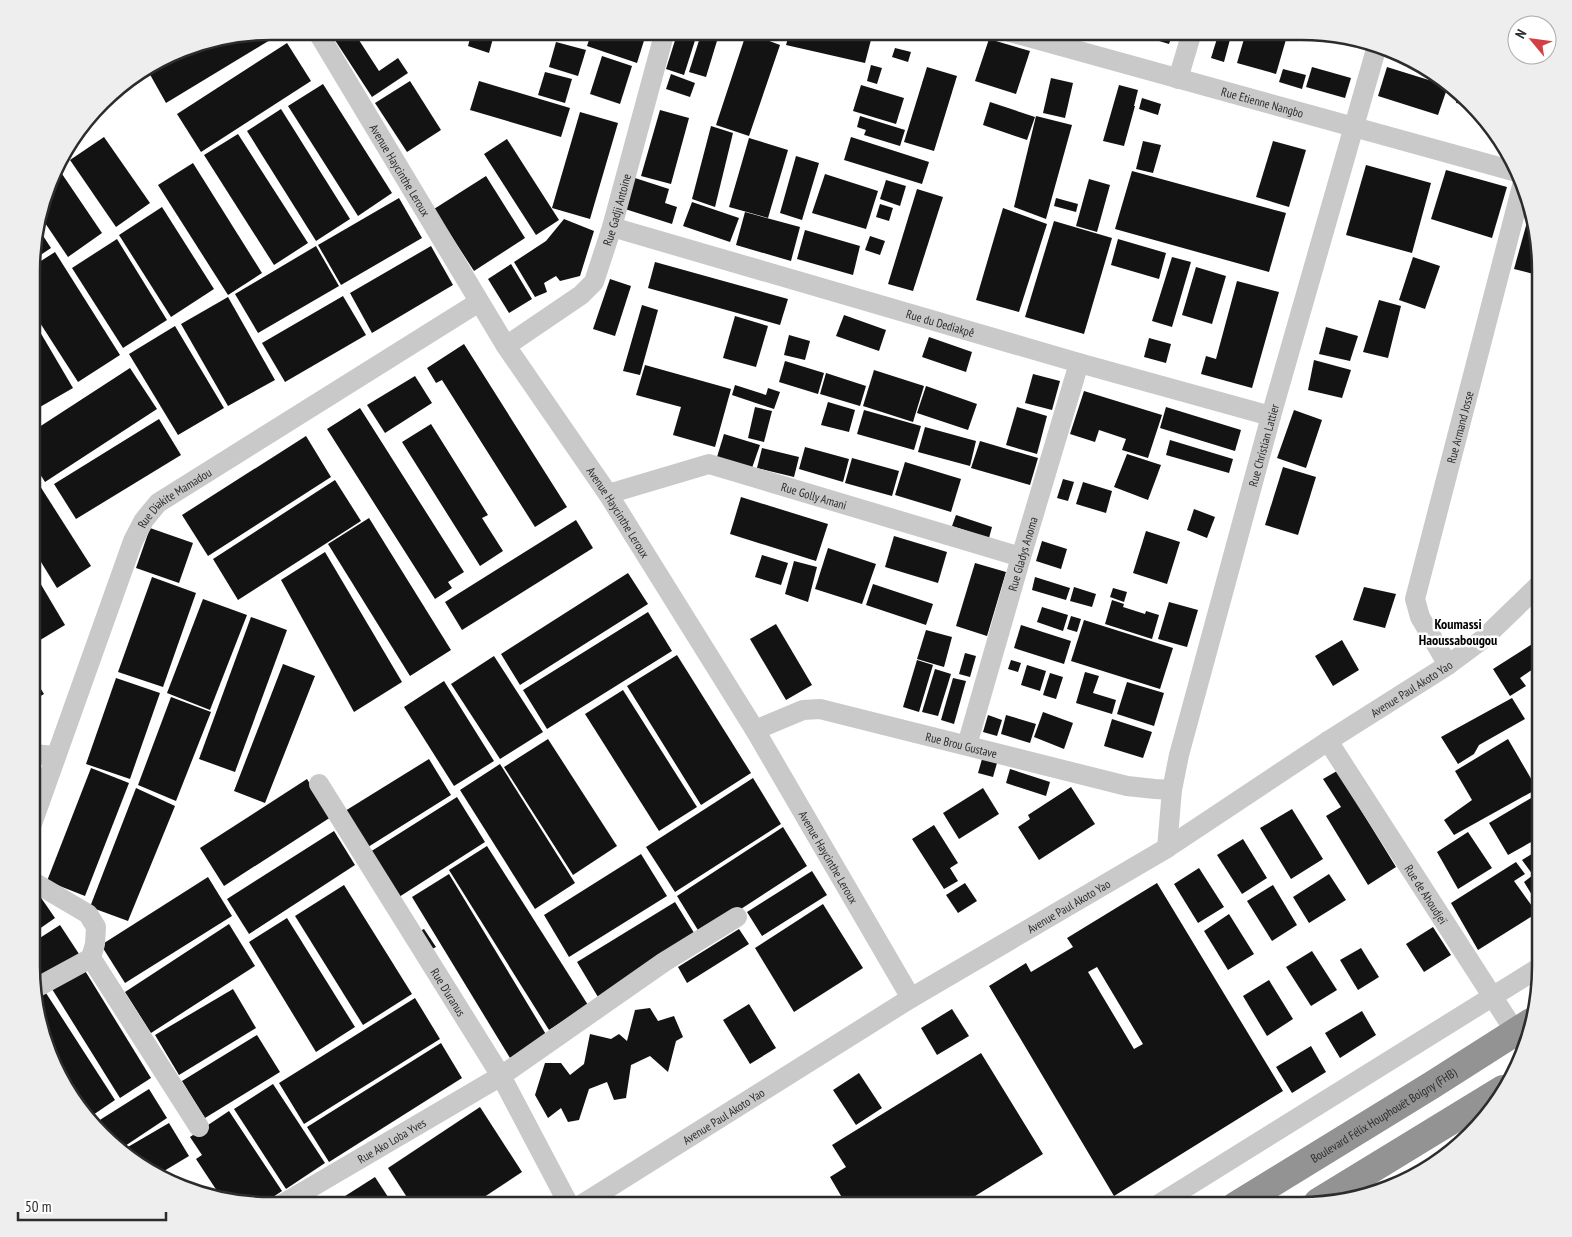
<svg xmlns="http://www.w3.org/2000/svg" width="1572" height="1237" viewBox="0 0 1572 1237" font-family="'PT Sans Narrow',sans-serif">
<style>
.building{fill:#131313;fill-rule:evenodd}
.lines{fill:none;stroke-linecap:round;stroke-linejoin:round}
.minor{stroke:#c9c9c9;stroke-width:20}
.highway{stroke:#939393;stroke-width:28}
.labels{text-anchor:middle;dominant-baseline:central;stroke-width:5;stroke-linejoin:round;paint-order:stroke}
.street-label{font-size:12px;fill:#2c2c2c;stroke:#fff}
.neighbourhood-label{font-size:14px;font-weight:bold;fill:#000;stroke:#fff}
.rim{fill:none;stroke:#2c2c2c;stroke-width:2.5}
</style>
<rect width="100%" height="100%" fill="#fff"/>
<!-- building -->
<g class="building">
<polygon points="271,31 279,31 280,34 166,103 148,71 194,44"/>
<polygon points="329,31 359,31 355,34 379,71 398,58 408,73 372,97"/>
<polygon points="472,31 495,31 489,53 468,46"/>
<polygon points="592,31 647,31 637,63 587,46"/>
<polygon points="678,31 698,31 684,75 666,69"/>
<polygon points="702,31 720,31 706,77 689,72"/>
<polygon points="747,31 767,31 764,39 780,45 749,136 716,125"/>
<polygon points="790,31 873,32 865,63 786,45"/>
<polygon points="1148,32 1173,32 1169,44 1146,37"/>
<polygon points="1219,32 1232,32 1224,62 1211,58"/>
<polygon points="1246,32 1272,32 1287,36 1276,74 1237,63"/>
<polygon points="989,39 1030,51 1016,94 975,81"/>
<polygon points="556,42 586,50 578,76 549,67"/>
<polygon points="287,43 311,81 201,152 177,114"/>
<polygon points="895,48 911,52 908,62 892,57"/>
<polygon points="602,56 632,66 620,104 590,94"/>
<polygon points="871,65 882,68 877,84 867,81"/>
<polygon points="927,67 957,76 934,151 904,142"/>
<polygon points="1312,67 1351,78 1345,98 1306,87"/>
<polygon points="1387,67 1448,86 1438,115 1378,96"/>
<polygon points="1283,69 1306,75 1302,89 1279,82"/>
<polygon points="545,72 572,79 565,103 538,95"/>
<polygon points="671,74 695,83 690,97 666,89"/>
<polygon points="1051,78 1073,83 1065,118 1043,113"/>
<polygon points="410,81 441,130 407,152 375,103"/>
<polygon points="479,81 570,108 561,137 470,110"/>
<polygon points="323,84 392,193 358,216 288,106"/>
<polygon points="861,85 904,98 896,124 853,111"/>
<polygon points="1119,85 1138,90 1134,106 1135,106 1124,146 1103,141"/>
<polygon points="1459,91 1468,104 1469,105 1456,103"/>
<polygon points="1142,98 1161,104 1158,115 1139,109"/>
<polygon points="990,102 1035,117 1027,140 983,125"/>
<polygon points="281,109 350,219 316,241 247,131"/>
<polygon points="660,110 689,118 671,184 641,176"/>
<polygon points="580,112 618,123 590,219 552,208"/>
<polygon points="860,116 905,130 900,146 864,135 866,130 857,127"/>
<polygon points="1036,116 1072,125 1046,219 1014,207"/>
<polygon points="90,120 93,125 78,134 78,133"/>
<polygon points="711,126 733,133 715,207 692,199"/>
<polygon points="238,134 308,243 274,265 204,155"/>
<polygon points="104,137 150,203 116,227 70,160"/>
<polygon points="851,137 929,162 922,184 844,160"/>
<polygon points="749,138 788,150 768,218 729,207"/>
<polygon points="507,139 559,220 536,235 484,154"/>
<polygon points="1143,141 1161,145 1153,173 1136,169"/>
<polygon points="1273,141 1306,150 1289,207 1256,197"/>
<polygon points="796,156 819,163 802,220 780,213"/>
<polygon points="193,163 262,273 228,295 158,185"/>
<polygon points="1366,165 1431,183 1412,253 1346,235"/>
<polygon points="58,168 102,233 68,257 41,217"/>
<polygon points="1446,170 1507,187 1492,238 1431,219"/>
<polygon points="1132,171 1286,213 1269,272 1115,229"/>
<polygon points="825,174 878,191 866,229 812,213"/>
<polygon points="486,176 525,238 474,271 434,209"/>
<polygon points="635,178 669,189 665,203 677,207 672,224 625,209"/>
<polygon points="1089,179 1110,185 1097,232 1076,226"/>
<polygon points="886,180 906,186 900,206 880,199"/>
<polygon points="917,189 943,197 913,291 888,284"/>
<polygon points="399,198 422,238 341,285 318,245"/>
<polygon points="1056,198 1078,204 1076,212 1054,206"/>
<polygon points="692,202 739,218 730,242 683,226"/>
<polygon points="880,204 893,208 889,221 876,217"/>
<polygon points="162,207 214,289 171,317 119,235"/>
<polygon points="1003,208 1047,224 1019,312 976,300"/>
<polygon points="745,212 800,227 791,261 736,245"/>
<polygon points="1529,215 1541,271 1541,276 1514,269"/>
<polygon points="564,219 594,231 580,276 560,281 556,276 544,283 547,292 535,297 514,262 546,241"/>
<polygon points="1054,221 1112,238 1084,334 1025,317"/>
<polygon points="38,228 51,248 33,260 33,240"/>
<polygon points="805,230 860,246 853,275 797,259"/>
<polygon points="870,236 885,241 880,255 865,250"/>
<polygon points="117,239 167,320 123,348 72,268"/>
<polygon points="1118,239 1166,253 1159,279 1111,265"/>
<polygon points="316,246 339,286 258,333 235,294"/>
<polygon points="431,246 453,285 372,333 350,293"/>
<polygon points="55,252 120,355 78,382 33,312 33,266"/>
<polygon points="1172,257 1191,262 1172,327 1152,321"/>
<polygon points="1413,257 1440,266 1425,309 1399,300"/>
<polygon points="655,262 788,299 780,325 648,288"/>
<polygon points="511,264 532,299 509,313 488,279"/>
<polygon points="1196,267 1226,276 1212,324 1182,315"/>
<polygon points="610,279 631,286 615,336 593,329"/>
<polygon points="1237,281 1279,292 1252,388 1201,374 1206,356 1216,359"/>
<polygon points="343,296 366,335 285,382 262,343"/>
<polygon points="228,297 275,380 228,406 181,324"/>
<polygon points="1379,300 1401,306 1388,358 1363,352"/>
<polygon points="642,305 658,310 640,375 623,371"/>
<polygon points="844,315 886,330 879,351 836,336"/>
<polygon points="735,316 768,326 756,367 723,358"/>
<polygon points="33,320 73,388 33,411"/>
<polygon points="175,326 224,408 178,435 129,354"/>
<polygon points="1326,327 1358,336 1350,361 1319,354"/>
<polygon points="789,335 810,341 805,360 784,355"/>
<polygon points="929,337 972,352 966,372 922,357"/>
<polygon points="1149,338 1171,344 1166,363 1144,357"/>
<polygon points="464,344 567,507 535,527 442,380 436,383 427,368"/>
<polygon points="1314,360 1351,370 1342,398 1308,390"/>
<polygon points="785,361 824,373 818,394 779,382"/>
<polygon points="645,365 731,389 715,447 673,435 681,407 636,395"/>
<polygon points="130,368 157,409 45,482 33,463 33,431"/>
<polygon points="874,370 924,386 913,422 863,406"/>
<polygon points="826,373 866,386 860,406 820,394"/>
<polygon points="1033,374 1060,381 1052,410 1025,403"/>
<polygon points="415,376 432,403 385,433 367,405"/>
<polygon points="735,385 766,395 768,388 780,392 774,409 732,395"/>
<polygon points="926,386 977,404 968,430 917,413"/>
<polygon points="1084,391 1162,415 1148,458 1122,450 1126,439 1099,430 1095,442 1070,434"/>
<polygon points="828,402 855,410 849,432 821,425"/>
<polygon points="755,407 772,411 764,442 748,438"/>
<polygon points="1017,407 1047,416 1037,454 1006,445"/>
<polygon points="1166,407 1241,430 1235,451 1160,428"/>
<polygon points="360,408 464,572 448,582 452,588 435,599 327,429"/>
<polygon points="864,410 921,426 914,450 857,434"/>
<polygon points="1294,410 1322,420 1306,468 1277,458"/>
<polygon points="159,419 181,455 76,519 54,484"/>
<polygon points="431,424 488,515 482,518 503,551 480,566 402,442"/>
<polygon points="925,427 976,441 970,466 918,452"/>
<polygon points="724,434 760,445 752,468 717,457"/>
<polygon points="306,436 331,477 208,556 182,515"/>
<polygon points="1170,440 1233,459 1229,473 1166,455"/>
<polygon points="980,441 1038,458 1030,485 971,468"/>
<polygon points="805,447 849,459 843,482 799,469"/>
<polygon points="762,448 799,457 794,477 757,468"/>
<polygon points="1127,454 1161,465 1148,500 1114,487"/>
<polygon points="852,458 899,471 892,496 845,483"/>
<polygon points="905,462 961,479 951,512 895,495"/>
<polygon points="1283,467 1316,477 1298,535 1265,525"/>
<polygon points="33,475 91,566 57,588 33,549"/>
<polygon points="1063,479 1074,482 1068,501 1057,498"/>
<polygon points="335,480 361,521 238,600 213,559"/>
<polygon points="1083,482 1112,491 1106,513 1076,504"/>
<polygon points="741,497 828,524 816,561 730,534"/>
<polygon points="1194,509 1215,517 1207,538 1187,530"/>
<polygon points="956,515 992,527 989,538 952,526"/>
<polygon points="369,518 451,650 410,676 328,544"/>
<polygon points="576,520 593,548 462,630 445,602"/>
<polygon points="150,528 193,543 179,583 136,568"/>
<polygon points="1146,531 1180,542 1167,584 1133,573"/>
<polygon points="894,536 947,552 938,583 885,567"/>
<polygon points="1042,541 1067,549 1061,569 1036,561"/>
<polygon points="828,548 876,564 862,604 815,589"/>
<polygon points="325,552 402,682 354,712 281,580"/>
<polygon points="762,555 788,563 781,585 755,577"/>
<polygon points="794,561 817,567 808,602 785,594"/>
<polygon points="975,563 1006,572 987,636 956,626"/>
<polygon points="33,571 65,625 32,645"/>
<polygon points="628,573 648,604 520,685 501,654"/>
<polygon points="152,577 196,593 163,687 118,672"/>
<polygon points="1035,577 1070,588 1066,600 1032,590"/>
<polygon points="873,584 933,604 926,625 866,605"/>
<polygon points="1074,587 1096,594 1092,607 1070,601"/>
<polygon points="1364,587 1396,594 1385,628 1353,620"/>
<polygon points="1113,588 1127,592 1124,602 1110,597"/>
<polygon points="203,599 247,615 210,710 167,693"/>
<polygon points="1112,600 1124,604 1123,607 1145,614 1146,611 1159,615 1152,639 1105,624"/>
<polygon points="1169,602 1198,610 1187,647 1158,639"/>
<polygon points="1042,607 1068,615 1063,631 1037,622"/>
<polygon points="648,612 672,651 547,729 523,690"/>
<polygon points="1071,616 1081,619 1077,632 1067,629"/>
<polygon points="251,617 287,630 235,772 199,759"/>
<polygon points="1084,620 1173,648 1160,689 1071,661"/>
<polygon points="776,624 812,685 786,700 750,639"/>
<polygon points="1021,625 1071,641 1064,664 1014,648"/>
<polygon points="926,630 952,637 944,667 917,659"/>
<polygon points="1540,639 1540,664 1520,678 1526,686 1510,696 1493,669"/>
<polygon points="1342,640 1359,670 1333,686 1315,656"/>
<polygon points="965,653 976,656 970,677 959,674"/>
<polygon points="677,655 751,773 701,805 627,686"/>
<polygon points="494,656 543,732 500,759 451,684"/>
<polygon points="917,660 933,665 919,712 903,707"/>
<polygon points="1011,660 1021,663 1018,672 1008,669"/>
<polygon points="283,664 315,676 265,803 234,791"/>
<polygon points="1027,665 1046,671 1040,691 1021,685"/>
<polygon points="935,669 951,674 938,716 922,712"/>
<polygon points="1085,672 1099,676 1093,693 1116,700 1112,714 1076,703"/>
<polygon points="1050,673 1063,677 1056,699 1043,695"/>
<polygon points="32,675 44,694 32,701"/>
<polygon points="116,678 160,693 130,779 86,764"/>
<polygon points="953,678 966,681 954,724 941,720"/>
<polygon points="444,681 494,761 454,786 404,707"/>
<polygon points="1127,682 1164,693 1154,726 1117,714"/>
<polygon points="623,690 697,807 659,831 585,714"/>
<polygon points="171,697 211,712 176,801 138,785"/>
<polygon points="1512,698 1525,719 1479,745 1474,754 1458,764 1441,737"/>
<polygon points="1043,712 1073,723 1064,749 1034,737"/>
<polygon points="988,715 1002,720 997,736 983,732"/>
<polygon points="1006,715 1036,724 1030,743 1001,734"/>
<polygon points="1112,719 1152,732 1143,758 1104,746"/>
<polygon points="548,739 617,846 573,875 504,767"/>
<polygon points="1508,739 1537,789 1454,835 1444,820 1472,800 1455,771"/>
<polygon points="429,759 451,795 368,847 345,811"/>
<polygon points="982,759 997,763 993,777 978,773"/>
<polygon points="500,764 575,883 535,909 460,790"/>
<polygon points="1540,765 1540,780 1534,769"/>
<polygon points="91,768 129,783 85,896 47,881"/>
<polygon points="1010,769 1050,782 1046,796 1006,783"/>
<polygon points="1337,771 1396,867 1368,885 1326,816 1341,807 1323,779"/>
<polygon points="753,778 781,824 675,892 646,847"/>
<polygon points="307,779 331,817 224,886 200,848"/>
<polygon points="1071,787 1095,824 1039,860 1018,827 1030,819 1028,815"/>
<polygon points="136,788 175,806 128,921 90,907"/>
<polygon points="983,788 999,814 959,839 943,813"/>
<polygon points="1538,794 1540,797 1540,837 1508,855 1489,823"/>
<polygon points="457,797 485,842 399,897 370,852"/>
<polygon points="1292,809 1323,859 1291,879 1260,828"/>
<polygon points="934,825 958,863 950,868 958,881 944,889 912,839"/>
<polygon points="783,827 807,866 701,935 677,896"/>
<polygon points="334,831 355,865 249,934 227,899"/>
<polygon points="1468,832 1492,868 1458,889 1437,852"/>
<polygon points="1243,839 1267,878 1242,894 1217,855"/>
<polygon points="487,846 588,1005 549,1030 449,870"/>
<polygon points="1540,849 1540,908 1524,882 1533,875 1522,860"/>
<polygon points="641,854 667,896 569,957 544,915"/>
<polygon points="1516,862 1525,874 1514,881 1537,913 1478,950 1451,903"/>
<polygon points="1199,868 1224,907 1198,923 1174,884"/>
<polygon points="812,871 827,895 762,936 747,912"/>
<polygon points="449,874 547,1036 510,1058 412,897"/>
<polygon points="1329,874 1346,900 1309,923 1293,897"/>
<polygon points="208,877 232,916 125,983 101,945"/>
<polygon points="965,883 977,901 958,913 946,895"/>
<path d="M1157 883 1283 1091 1114 1196 989 986 1026 963 1031 972 1073 947 1067 938ZM1097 967 1143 1044 1134 1049 1088 972Z"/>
<polygon points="344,885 412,994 363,1025 295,916"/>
<polygon points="1273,885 1297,925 1272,941 1247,901"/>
<polygon points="35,889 55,918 32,934 32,891"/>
<polygon points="675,902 696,936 598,997 577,962"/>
<polygon points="823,904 863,968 794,1012 755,948"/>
<polygon points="1229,914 1254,954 1228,970 1204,931"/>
<polygon points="287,918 355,1027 316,1052 249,942"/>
<polygon points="229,924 255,966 151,1033 125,992"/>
<polygon points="60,925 81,957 32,982 32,943"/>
<polygon points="1433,927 1451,955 1424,972 1406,944"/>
<polygon points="424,929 436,947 426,952 416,933"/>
<polygon points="739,929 749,944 687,983 678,967"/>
<polygon points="1361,948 1379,977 1358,990 1340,960"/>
<polygon points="1312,951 1337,990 1311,1006 1286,967"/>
<polygon points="84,969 151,1078 120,1098 52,989"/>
<polygon points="1269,980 1293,1019 1267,1036 1243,996"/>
<polygon points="233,989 256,1028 179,1075 155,1035"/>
<polygon points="46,993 115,1100 90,1117 56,1072 36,999"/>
<polygon points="415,998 440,1039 304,1124 279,1083"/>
<polygon points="749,1004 776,1048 750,1064 723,1020"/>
<polygon points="650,1008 658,1021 674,1016 683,1037 676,1041 668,1072 650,1056 631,1065 626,1098 614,1100 607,1082 589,1089 579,1120 568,1122 561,1108 548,1118 535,1095 545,1063 561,1063 570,1075 584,1064 590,1034 611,1039 619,1034 627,1041 635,1010"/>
<polygon points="952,1009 969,1036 937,1055 921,1028"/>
<polygon points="1362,1011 1376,1035 1340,1058 1325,1033"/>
<polygon points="257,1035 280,1072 205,1118 182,1081"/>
<polygon points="441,1043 462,1078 329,1162 307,1127"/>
<polygon points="1311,1046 1326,1072 1292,1093 1276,1067"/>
<polygon points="981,1053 1043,1154 959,1206 847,1206 830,1177 846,1167 832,1145"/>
<polygon points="859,1073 882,1108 856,1125 833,1090"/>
<polygon points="273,1084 325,1163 286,1189 234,1109"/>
<polygon points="149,1089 167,1118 119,1150 113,1146 95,1123"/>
<polygon points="480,1107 522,1172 472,1205 412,1205 388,1168"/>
<polygon points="229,1111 282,1191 261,1205 221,1197 196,1159 202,1155 190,1137"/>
<polygon points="169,1123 189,1156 159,1174 121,1151"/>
<polygon points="375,1177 390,1200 381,1205 331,1205"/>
</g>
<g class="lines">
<!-- minor -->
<g class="minor">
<path id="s1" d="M317 31 506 346 608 494 755 730 911 998"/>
<path id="s2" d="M1010 32 1517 172"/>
<polyline points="1178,79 1192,32"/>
<path id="s3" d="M612 227 1079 363 1271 416"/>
<path id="s4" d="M506 346 581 295 594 282 612 227 665 31"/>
<path id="s5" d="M608 494 709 464 1021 557"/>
<path id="s6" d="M1448 665 1420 617 1415 599 1523 182"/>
<path id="s7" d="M755 730 803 710 820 709 1127 786 1155 789 1172 790"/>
<path id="s8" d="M1328 741 1525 1047"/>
<path id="s9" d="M967 745 1021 557 1079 363"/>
<polyline points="32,754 56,756"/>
<path id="s10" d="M319 784 501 1076 569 1205"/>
<path id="s11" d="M32 824 133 541 144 520 158 503 479 302"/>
<path id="s12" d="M1167 848 1172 790 1179 755 1271 416 1377 46"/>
<polyline points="32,881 88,914 96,927 95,944 91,958 199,1127"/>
<polyline points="34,989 91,958"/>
<path id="s13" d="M281 1205 501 1076 664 962 737 917"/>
<path id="s14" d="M581 1205 911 998 1167 848 1328 741 1448 665 1483 639 1541 583"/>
<polyline points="1156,1206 1540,967"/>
</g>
<!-- highway -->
<g class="highway">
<polyline points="1318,1202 1503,1089"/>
<path id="s15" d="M1235 1206 1432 1085 1531 1022"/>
</g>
</g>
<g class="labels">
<!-- street labels -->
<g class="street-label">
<text stroke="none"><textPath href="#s2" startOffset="262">Rue Etienne Nangbo</textPath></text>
<text stroke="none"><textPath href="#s1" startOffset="162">Avenue Haycinthe Leroux</textPath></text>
<text stroke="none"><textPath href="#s4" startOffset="185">Rue Gadji Antoine</textPath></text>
<text stroke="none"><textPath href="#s3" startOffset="342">Rue du Dediakpê</textPath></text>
<text stroke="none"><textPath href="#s6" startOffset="252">Rue Armand Josse</textPath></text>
<text stroke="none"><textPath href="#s12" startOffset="415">Rue Christian Lattier</textPath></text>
<text stroke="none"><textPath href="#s5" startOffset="215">Rue Golly Amani</textPath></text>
<text stroke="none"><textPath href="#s11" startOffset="362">Rue Diakite Mamadou</textPath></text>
<text stroke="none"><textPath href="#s1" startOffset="568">Avenue Haycinthe Leroux</textPath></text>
<text stroke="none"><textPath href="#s9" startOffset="199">Rue Gladys Anoma</textPath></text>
<text stroke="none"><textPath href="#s14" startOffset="978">Avenue Paul Akoto Yao</textPath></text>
<text stroke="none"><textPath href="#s7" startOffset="215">Rue Brou Gustave</textPath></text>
<text stroke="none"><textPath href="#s1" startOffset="972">Avenue Haycinthe Leroux</textPath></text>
<text stroke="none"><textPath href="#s8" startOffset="182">Rue de Ahoudjeï</textPath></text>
<text stroke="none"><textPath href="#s14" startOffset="572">Avenue Paul Akoto Yao</textPath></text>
<text stroke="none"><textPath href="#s10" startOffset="245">Rue D'uranus</textPath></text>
<text stroke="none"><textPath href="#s15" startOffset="174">Boulevard Félix Houphouët Boigny (FHB)</textPath></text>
<text stroke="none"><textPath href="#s14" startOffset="168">Avenue Paul Akoto Yao</textPath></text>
<text stroke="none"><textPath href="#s13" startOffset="128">Rue Ako Loba Yves</textPath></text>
</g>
<!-- neighbourhood labels -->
<g class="neighbourhood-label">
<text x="1458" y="624">Koumassi<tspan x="1458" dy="16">Haoussabougou</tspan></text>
</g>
</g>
<!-- crop -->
<path d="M0 0H1572V1237H0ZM271 40H1301A231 231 0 0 1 1532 271V966A231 231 0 0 1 1301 1197H271A231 231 0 0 1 40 966V271A231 231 0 0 1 271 40Z" fill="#eee" fill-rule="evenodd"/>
<path class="rim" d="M271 40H1301A231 231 0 0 1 1532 271V966A231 231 0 0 1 1301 1197H271A231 231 0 0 1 40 966V271A231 231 0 0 1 271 40Z"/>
<!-- north arrow -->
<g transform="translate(1532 40) rotate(299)"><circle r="24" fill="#ffffff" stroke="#ababab"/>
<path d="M0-4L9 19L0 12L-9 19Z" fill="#d23f44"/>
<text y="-8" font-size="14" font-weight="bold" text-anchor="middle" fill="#2c2c2c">N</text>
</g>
<!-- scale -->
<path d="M18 1212v8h148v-8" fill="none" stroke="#2c2c2c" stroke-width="2.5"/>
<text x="25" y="1212" font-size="15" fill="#2c2c2c" stroke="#ffffff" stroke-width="4" paint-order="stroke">50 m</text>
</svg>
